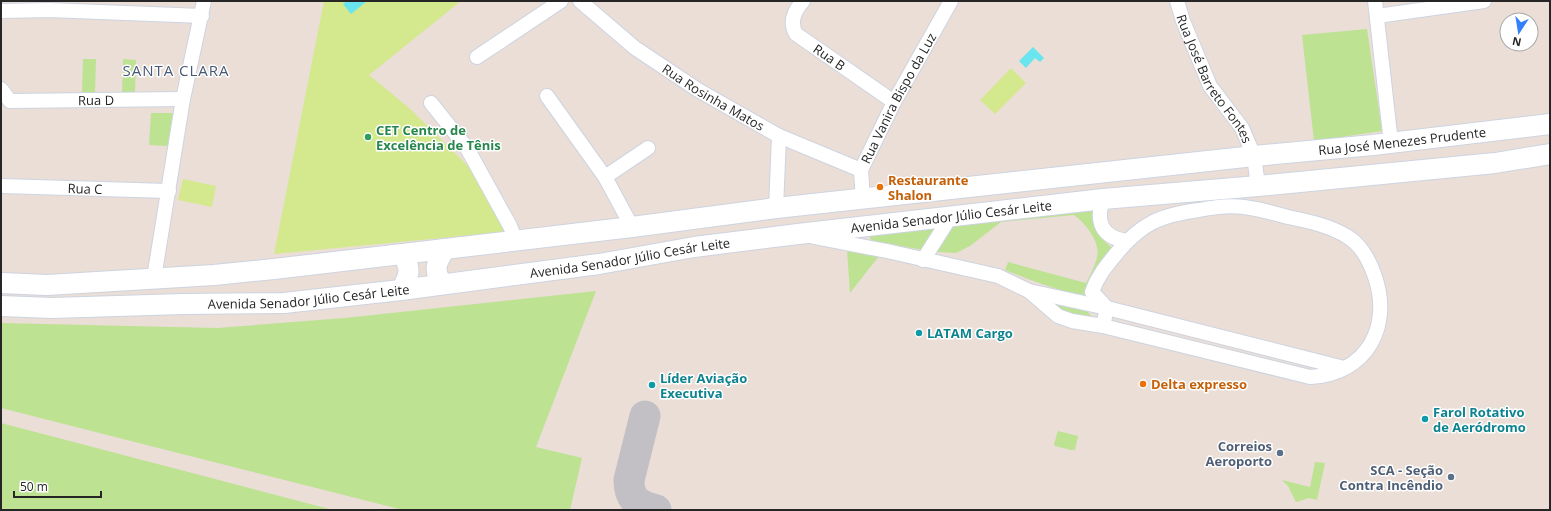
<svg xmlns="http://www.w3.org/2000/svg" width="1551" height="511" viewBox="0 0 1551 511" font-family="'Open Sans',sans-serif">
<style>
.green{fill:#bde292}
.pitch{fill:#d4e98e}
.water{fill:#68e5ee}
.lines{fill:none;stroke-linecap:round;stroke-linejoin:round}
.taxiway{stroke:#c2c0c4;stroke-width:31}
.street-casing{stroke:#cdd4e0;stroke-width:16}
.secondary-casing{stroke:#cdd4e0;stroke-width:22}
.street{stroke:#fff;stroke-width:14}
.secondary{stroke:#fff;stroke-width:20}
.leisure-dot{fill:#2e9e5b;stroke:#fff;stroke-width:1.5}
.food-dot{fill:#e8710a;stroke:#fff;stroke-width:1.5}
.culture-dot{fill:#0f9aa8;stroke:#fff;stroke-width:1.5}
.service-dot{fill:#5c6f8a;stroke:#fff;stroke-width:1.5}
.labels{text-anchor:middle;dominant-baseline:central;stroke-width:3;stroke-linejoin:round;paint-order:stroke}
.street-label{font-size:13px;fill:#262626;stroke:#fff}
.leisure-label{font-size:13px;font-weight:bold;fill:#27864d;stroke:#fff;text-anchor:start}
.food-label{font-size:13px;font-weight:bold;fill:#c56008;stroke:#fff;text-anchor:start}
.culture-label{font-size:13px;font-weight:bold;fill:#0d838f;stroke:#fff;text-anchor:start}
.service-label{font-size:13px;font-weight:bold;fill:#4e5e75;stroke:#fff;text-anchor:end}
.quarter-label{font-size:15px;letter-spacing:1px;fill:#475976;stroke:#fff}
</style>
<rect width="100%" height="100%" fill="#eaded7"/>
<!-- green -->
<g class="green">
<polygon points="1367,29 1382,131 1314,141 1302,35"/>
<polygon points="83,59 96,59 95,93 82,92"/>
<polygon points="123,59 136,60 135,93 122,93"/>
<polygon points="151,113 173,113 168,146 149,145"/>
<path d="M1093 209C1092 227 1100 238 1113 249 1097 263 1092 274 1088 295 1060 293 1031 280 1005 270L1008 262 1086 283C1090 275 1095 266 1097 257 1101 242 1085 223 1074 215L1001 222 970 246 956 253 937 252 953 227 962 221Z"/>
<polygon points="938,226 923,250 872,241 870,238 871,233"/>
<polygon points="847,250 879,256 850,293"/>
<polygon points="596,291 536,447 582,458 570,510 403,510 1,408 1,323 217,328 345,318"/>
<polygon points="1050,301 1086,310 1092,317 1091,319 1074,318 1057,307"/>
<polygon points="1,423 333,510 1,510"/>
<polygon points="1058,431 1078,436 1075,450 1071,450 1055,446 1054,444"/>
<polygon points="1315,462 1325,463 1317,500 1309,498 1296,502 1288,486 1282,480 1310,487"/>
</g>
<!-- pitch -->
<g class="pitch">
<polygon points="324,1 461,1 369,75 408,107 468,166 497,211 505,232 274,254"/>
<polygon points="1011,68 1026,83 995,114 980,100"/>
<polygon points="183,179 216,186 212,207 178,200"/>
</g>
<!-- water -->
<g class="water">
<polygon points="347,1 367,1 351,14 343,4"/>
<polygon points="1033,47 1044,58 1040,62 1035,58 1026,68 1019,61"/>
</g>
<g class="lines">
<!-- taxiway -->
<path class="taxiway" d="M645 416 629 480C629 500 638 505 656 510"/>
<!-- street casing -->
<g class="street-casing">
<g id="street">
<path id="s1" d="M580 1 635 48 698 90 779 136 861 170"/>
<path id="s2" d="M803 1C794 11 789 22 796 34L894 102"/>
<path id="s3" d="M1177 1 1183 21 1210 86 1242 128 1254 156 1258 186"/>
<polyline points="1375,1 1391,143"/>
<polyline points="1,11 49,10 202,16"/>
<polyline points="1377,16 1484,1"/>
<polyline points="477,57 561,1"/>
<polyline points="1,89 10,101"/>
<polyline points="547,96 605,177 632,227"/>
<path id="s4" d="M10 101 183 99"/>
<polyline points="431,103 467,148 510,226 516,241"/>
<polyline points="605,177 648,148"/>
<path id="s5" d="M1 186 169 191"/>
<path d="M1103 199C1095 222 1102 237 1126 241"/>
<path id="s6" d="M863 200 861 170 894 102 951 1"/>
<polyline points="776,208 779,136"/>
<polyline points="814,237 887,251 998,276 1029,291 1107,308 1344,368"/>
<polyline points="923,260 951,216"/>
<polyline points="154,278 183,99 204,1"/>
<path d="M1029 291 1058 316 1072 321 1103 326 1310 377C1368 374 1393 325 1374 274 1369 260 1361 245 1348 237 1331 226 1308 221 1288 217 1274 213 1259 209 1244 207 1229 205 1214 207 1199 210 1161 215 1141 223 1116 254 1106 266 1097 277 1092 292L1107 308 1103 326"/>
</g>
</g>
<!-- secondary casing -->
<g class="secondary-casing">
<g id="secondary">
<path id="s7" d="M1 283 47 285 214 275 274 269 632 227 776 208 1254 156 1373 145 1550 124"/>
<path d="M442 284C433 269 436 263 445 249"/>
<path d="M401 290C409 276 412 270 403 255"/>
<path id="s8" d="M1 306 52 308 183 304 284 303 401 290 599 264 694 247 798 234 1103 199 1258 186 1495 163 1550 154"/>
</g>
</g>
<!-- street -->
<use href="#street" class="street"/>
<!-- secondary -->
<use href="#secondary" class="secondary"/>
</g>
<!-- markers -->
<circle class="leisure-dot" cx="368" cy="137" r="4"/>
<g class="food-dot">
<circle cx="880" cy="187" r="4"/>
<circle cx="1143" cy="384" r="4"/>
</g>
<g class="culture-dot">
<circle cx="919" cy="333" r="4"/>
<circle cx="652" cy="385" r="4"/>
<circle cx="1425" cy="419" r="4"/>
</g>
<g class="service-dot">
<circle cx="1280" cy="453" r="4"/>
<circle cx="1451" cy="477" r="4"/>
</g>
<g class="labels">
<!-- street labels -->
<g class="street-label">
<text stroke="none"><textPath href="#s2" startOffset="77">Rua B</textPath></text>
<text stroke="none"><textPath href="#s3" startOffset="87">Rua José Barreto Fontes</textPath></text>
<text stroke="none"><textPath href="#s1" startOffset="165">Rua Rosinha Matos</textPath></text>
<text stroke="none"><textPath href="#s6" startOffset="111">Rua Vanira Bispo da Luz</textPath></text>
<text stroke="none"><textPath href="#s4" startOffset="86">Rua D</textPath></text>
<text stroke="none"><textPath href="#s7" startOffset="1409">Rua José Menezes Prudente</textPath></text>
<text stroke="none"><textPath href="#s5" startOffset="84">Rua C</textPath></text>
<text stroke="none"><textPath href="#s8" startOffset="956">Avenida Senador Júlio Cesár Leite</textPath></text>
<text stroke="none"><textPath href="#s8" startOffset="632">Avenida Senador Júlio Cesár Leite</textPath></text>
<text stroke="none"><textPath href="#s8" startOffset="308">Avenida Senador Júlio Cesár Leite</textPath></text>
</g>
<!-- leisure labels -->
<g class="leisure-label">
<text x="376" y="130">CET Centro de<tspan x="376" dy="15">Excelência de Tênis</tspan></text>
</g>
<!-- food labels -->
<g class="food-label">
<text x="888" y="180">Restaurante<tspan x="888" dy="15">Shalon</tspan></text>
<text x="1151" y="384">Delta expresso</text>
</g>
<!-- culture labels -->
<g class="culture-label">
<text x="927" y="333">LATAM Cargo</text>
<text x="660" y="378">Líder Aviação<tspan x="660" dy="15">Executiva</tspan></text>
<text x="1433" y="412">Farol Rotativo<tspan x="1433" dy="15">de Aeródromo</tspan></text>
</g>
<!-- service labels -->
<g class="service-label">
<text x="1272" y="446">Correios<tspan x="1272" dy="15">Aeroporto</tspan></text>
<text x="1443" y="470">SCA - Seção<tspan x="1443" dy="15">Contra Incêndio</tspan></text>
</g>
<!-- quarter labels -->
<g class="quarter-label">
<text x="176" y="70">SANTA CLARA</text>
</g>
</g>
<!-- border -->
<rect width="1551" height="511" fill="none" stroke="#262626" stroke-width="4"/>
<!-- north arrow -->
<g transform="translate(1519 32) rotate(192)"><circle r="19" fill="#ffffff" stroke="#a8a8a8"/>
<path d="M0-3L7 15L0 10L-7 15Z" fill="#3480fa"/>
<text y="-6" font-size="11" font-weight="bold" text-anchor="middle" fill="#262626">N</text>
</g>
<!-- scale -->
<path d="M14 491v6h87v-6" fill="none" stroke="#262626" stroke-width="2"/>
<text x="20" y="491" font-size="12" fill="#262626" stroke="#ffffff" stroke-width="3" paint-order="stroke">50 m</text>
</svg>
